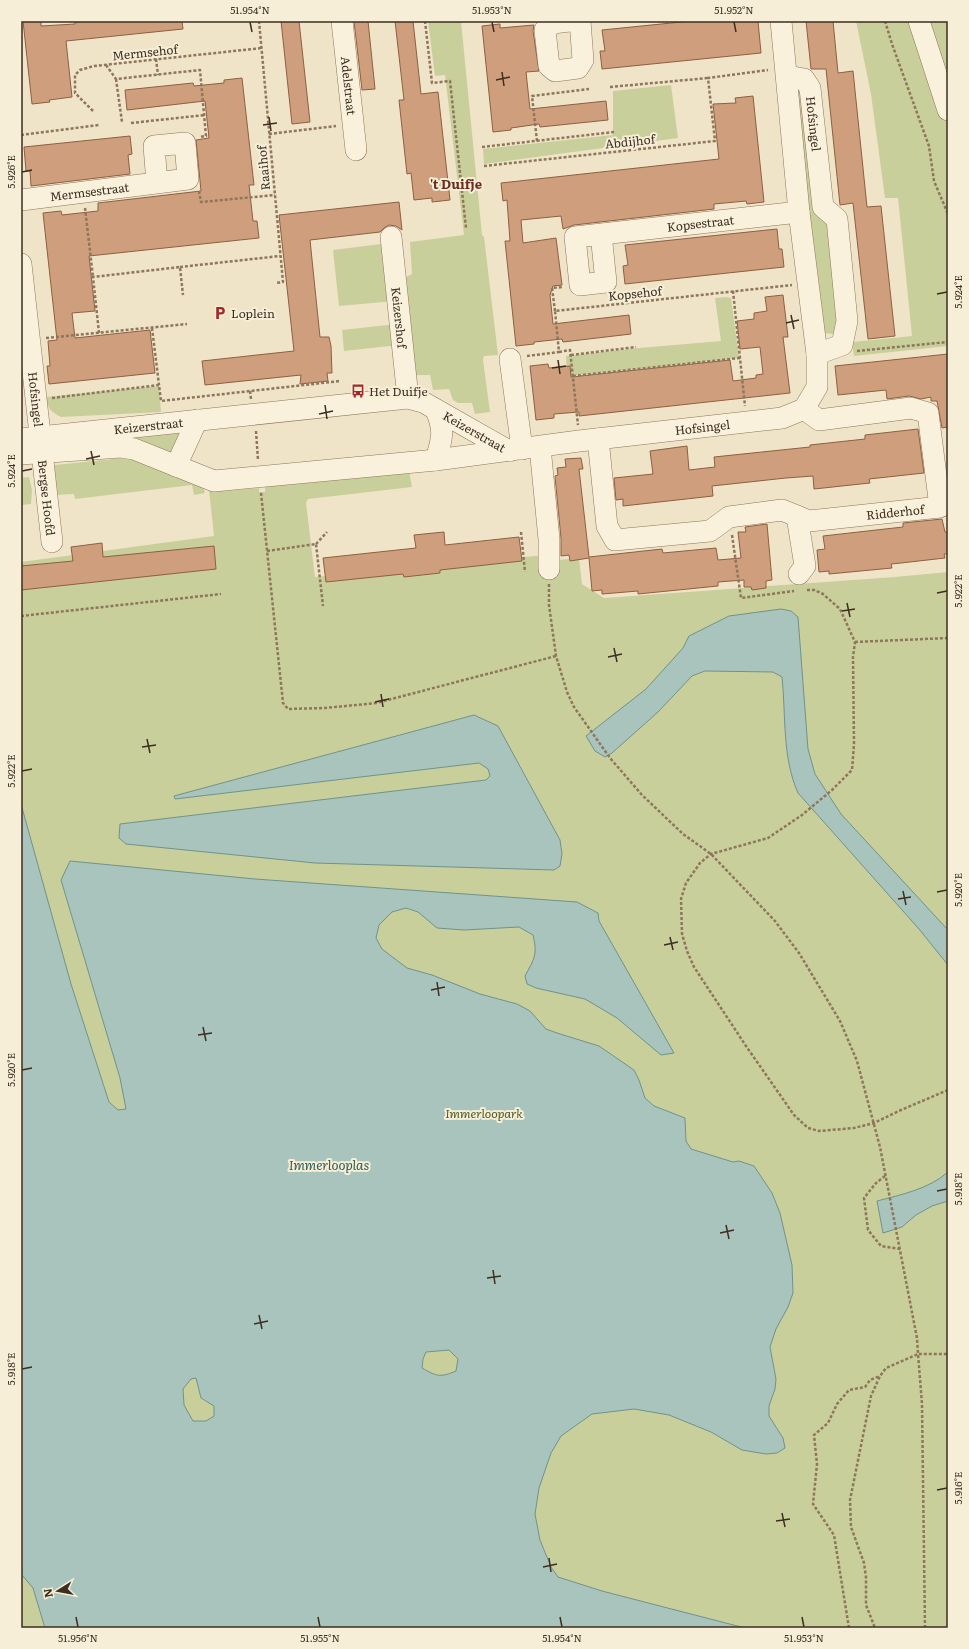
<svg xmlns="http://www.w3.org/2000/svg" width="969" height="1649" viewBox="0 0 969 1649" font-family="Literata,serif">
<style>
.green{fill:#c9cf9b}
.water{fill:#a9c4bc;stroke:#6f938a;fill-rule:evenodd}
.building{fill:#cf9f7d;stroke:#8d5f41}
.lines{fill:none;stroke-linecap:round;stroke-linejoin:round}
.minor-casing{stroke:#8d765c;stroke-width:22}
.path{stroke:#8d765c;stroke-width:2.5;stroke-dasharray:3 2;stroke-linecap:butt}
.minor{stroke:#faf1dc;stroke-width:21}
.ticks{fill:none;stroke:#3d2e20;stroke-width:1.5}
.labels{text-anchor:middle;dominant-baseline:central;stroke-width:4;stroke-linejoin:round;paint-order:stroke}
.street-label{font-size:12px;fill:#3d2e20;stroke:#f7eed8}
.poi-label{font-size:12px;fill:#3d2e20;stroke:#f7eed8;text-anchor:start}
.park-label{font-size:12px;font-style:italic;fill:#4d5a26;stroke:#f7eed8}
.neighbourhood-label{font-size:13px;font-weight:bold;fill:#6b2e1e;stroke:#f7eed8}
.water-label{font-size:13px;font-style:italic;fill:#2f5d5a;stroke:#f7eed8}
.neatline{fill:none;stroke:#3d2e20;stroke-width:1.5}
.ticks-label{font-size:10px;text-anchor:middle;fill:#3d2e20}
</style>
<rect width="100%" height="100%" fill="#f0e4c8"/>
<!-- green -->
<g class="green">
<polygon points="428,21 461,21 482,235 484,237 498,355 484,356 483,360 490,412 475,414 472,403 458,403 453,400 449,389 433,390 430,375 415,375 406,277 412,274 410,242 464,235 445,75 435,76"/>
<polygon points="856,21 916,21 948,121 948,346 854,356 852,342 912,336 898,198 885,198 871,94"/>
<polygon points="926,21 948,21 948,91"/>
<polygon points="796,81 803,85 832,225 838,331 833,334 824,333 818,326"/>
<polygon points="671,85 678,138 484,164 483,149 613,135 613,91"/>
<polygon points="389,243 395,301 339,306 333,250"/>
<polygon points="726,297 731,298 739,358 567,376 566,356 639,348 721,341 715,298"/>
<polygon points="397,324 399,345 344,351 342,330"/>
<path d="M159 386 161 412 61 417C51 412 47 408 46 397Z"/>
<polygon points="182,428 171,456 117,440"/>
<polygon points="132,457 203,486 205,493 194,495 192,485 75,499 74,494 55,495 53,468 55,465"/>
<polygon points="409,471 412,487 308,499 306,503 315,577 546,555 557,560 579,558 582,584 604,598 895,577 948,572 948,1628 21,1628 21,562 214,536 209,490 225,491 259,488 259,492 265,492 265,486"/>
<polygon points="29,477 32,490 31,504 21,505 21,478"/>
</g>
<!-- water -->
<g class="water">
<path d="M781 609 791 611 798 617 808 749 815 774 841 814 948 930V965L919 929 798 793C782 757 786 716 782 677L773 672 705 671 692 676 658 712 612 753 605 757 595 751 586 736 646 689 683 648 689 636 729 616Z"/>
<polygon points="474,715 498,726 560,840 562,854 560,866 554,870 315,863 126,844 119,838 120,824 486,780 490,776 488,769 479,763 175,799 174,796"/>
<path d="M21 804 71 984 109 1102 118 1110 126 1109 120 1078 61 880 70 861 255 879 577 902 598 913 599 921 674 1053 661 1055 617 1018 585 999 536 988 527 984 525 976C534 959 538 955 533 935L519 927 464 930 437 928 418 912 406 908 392 912 379 925 376 938 382 949 407 968 432 975 480 994 517 1004 530 1011 546 1029 557 1033 599 1046 634 1070 639 1080 645 1098 654 1106 685 1118 686 1141 691 1149 733 1162 739 1161 754 1166 772 1193 780 1213 792 1265 793 1293 788 1307 776 1329 770 1347 776 1379 775 1389 769 1406V1416L783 1438 785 1448 777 1453 766 1454 742 1450 711 1432 669 1415 634 1409 592 1414 561 1436 551 1453 539 1488 535 1514 540 1540 551 1567 558 1577 602 1591 745 1628H45L33 1588 21 1574ZM449 1350 458 1359 456 1371C440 1378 436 1376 422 1368L423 1359 426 1352ZM196 1378 201 1398 214 1406V1416L206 1421H193L184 1405 183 1389 191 1379Z"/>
<path d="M948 1172V1201L932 1206 916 1215 902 1227 883 1233 877 1201C900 1195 929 1189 948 1172Z"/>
</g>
<!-- building -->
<g class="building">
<polygon points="23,21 41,21 41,26 75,24 75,22 86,21 182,21 183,29 66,41 72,97 49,100 50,102 32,104"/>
<polygon points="281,21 299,21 310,122 292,124"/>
<polygon points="354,21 368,21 375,89 362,90"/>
<polygon points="395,21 413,21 421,94 438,92 450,200 432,202 432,198 414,200 411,173 407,174 399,100 404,100"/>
<polygon points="691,21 758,21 761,53 602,69 600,51 605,51 602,30"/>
<polygon points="806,21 833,21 838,73 853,71 867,207 881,206 895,336 868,339 853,203 840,205 826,69 811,69"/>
<polygon points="500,24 500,28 534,25 533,31 539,71 526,72 530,109 606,101 608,120 540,127 539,124 511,128 511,130 493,132 482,26"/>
<polygon points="242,78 254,185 249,185 253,221 257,221 259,238 89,256 95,311 72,313 75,338 150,330 155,373 49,384 47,366 50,366 48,341 57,340 43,213 61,211 62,215 98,211 98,203 201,191 196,140 209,138 205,101 127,110 125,90 193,83 194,86 224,83 224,80"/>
<polygon points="753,96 764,202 747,204 746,201 714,204 714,209 574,225 563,229 561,216 521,220 523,243 556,238 562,285 553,286 550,295 553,324 629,315 631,334 563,342 562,339 534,342 534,344 516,346 505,241 510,241 507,200 503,201 501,183 719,159 713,104 736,103 735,98"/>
<polygon points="130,136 132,154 128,155 130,174 31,186 30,171 26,171 24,147"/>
<polygon points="399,202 402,230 396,226 389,225 384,228 380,232 310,240 320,337 329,337 331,346 332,373 327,373 328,381 300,384 301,375 205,385 202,361 294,351 279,215"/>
<polygon points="777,229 779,249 782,249 784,267 625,284 623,266 628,265 625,245"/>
<polygon points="783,295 788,337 783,337 790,393 579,416 579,412 554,414 554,418 536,420 530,366 548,364 549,368 570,366 571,377 730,360 733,381 756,378 756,375 763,374 760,347 740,349 737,321 754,319 754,313 767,311 765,297"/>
<polygon points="948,354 948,427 942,428 937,401 931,401 931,397 921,399 909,396 887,399 886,390 838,395 835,366"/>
<polygon points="918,429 924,473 869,479 870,483 814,489 813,476 786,478 712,486 713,496 623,506 623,499 616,500 614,478 653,474 650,451 687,446 689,470 715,467 714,457 810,447 810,445 865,439 865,435"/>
<polygon points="581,458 583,469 579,469 589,557 662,549 663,553 716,548 718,560 741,558 738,532 746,532 745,527 767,524 772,580 766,581 766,588 752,590 751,587 744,587 744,580 718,582 718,586 638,594 638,591 602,594 602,590 592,591 589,558 570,561 569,555 561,556 561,538 555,476 558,475 557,468 566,467 565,459"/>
<polygon points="942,519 945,532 948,532 948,554 944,554 945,558 901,563 891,564 892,568 829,574 829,571 819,572 817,550 825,549 823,536 903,527 903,523"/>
<polygon points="444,532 445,545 519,537 522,561 440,570 440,573 404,577 403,574 326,582 323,558 416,548 414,535"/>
<polygon points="102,543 103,557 214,546 216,569 21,590 21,566 73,561 71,547"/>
</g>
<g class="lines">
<!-- minor casing -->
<g class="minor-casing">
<g id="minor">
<path id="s1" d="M342 21 356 150"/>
<polyline points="569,21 553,23 545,30 549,66 555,71 578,68 583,60 580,21"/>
<polyline points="919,21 948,110"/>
<path id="s2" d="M787 76 804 79 810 88 823 207 837 219 847 321 842 345 817 354"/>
<path id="s3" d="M21 200 188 179 185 143 154 146 157 183"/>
<path id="s4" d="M601 234 606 282 580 285 575 237 799 212"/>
<path id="s5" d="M391 237 408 398"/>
<path id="s6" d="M21 264 52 542"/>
<polyline points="510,359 522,449"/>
<path id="s7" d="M21 439 408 398 423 402 509 451"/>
<path id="s8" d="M598 439 607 526 615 540 710 531 729 517 782 510 809 521 940 507 928 413 911 408 819 420 804 409"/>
<polyline points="540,447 549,539 549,569"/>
<path id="s9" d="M21 454 121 447 134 449 214 481 436 460 579 441 782 418 804 409 817 387V354L799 212 781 21"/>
<path d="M436 460C442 438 445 432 436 410"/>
<polyline points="176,466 197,420"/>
<polyline points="797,516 805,566 799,574"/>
</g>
</g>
<!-- path -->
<g class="path">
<polyline points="259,21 283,282 276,283"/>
<polyline points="425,21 432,83 450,81 466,228"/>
<polyline points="885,21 892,44 929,146 934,181 948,214"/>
<polyline points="156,59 158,75"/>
<polyline points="106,65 116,79 200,70 206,136 200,137"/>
<polyline points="116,79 122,122"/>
<polyline points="610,87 708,78"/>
<polyline points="93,111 75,93 75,75 80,70 94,66 262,48"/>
<polyline points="131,123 205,115"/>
<polyline points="269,134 336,126"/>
<polyline points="21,135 99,125"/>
<polyline points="537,141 532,96 589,89"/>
<polyline points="482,147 614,132"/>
<polyline points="484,166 715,141 708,78 768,70"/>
<polyline points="199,191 201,202 275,195"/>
<polyline points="85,208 93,277"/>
<polyline points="180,267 280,256"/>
<polyline points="733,291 745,406"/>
<polyline points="555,311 552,288 563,287"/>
<polyline points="152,328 159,385"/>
<polyline points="99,333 93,277 180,267 183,295"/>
<polyline points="46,338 187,324"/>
<polyline points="857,351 948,342"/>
<polyline points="559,352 570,350 578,425"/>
<polyline points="571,355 636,347"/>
<polyline points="527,356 559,352 555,311 792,285"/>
<polyline points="573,376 740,358"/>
<polyline points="250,391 251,399"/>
<polyline points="52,398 159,385 161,401 340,381"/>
<polyline points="256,431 258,460"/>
<polyline points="261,493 283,703 288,709 325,708 376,703 556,656"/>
<polyline points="521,532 525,572"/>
<polyline points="732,535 741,598 794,591"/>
<polyline points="316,544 327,532"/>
<polyline points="267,551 316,544 323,606"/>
<polyline points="549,584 549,605 556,656 567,692 574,707 610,758 642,795 683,834 711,854 775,921 799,953 840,1021 857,1061 880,1147 917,1338 918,1354 886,1368 880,1376 871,1396 850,1500 851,1527 864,1563 866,1577 866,1605 875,1628"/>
<polyline points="807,590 814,590 823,594 840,609 855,642 853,657 854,744 852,770 832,790 802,815 768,838 711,854 700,863 686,883 681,899 682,934 687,951 694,967 746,1046 794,1115 808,1128 819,1131 854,1128 874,1123 901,1110 948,1090"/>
<polyline points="21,616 221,594"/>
<polyline points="855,642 948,638"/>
<polyline points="885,1176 876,1183 864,1198 868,1230 881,1246 900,1249"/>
<polyline points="849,1628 834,1535 813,1504 817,1464 814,1435 828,1423 837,1404 849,1390 865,1387 870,1380 880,1376"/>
<polyline points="925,1628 922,1404 918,1354 948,1354"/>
</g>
<!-- minor -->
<use href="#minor" class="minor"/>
</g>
<!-- ticks -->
<path class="ticks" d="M250 22 252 32M492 22 494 32M734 22 736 32M502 72 504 86M496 80 510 77M269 117 271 131M263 125 277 123M22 172 32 170M937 294 947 292M791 315 794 329M786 323 799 320M558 360 560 374M552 368 566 366M325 405 327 419M319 414 333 411M91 451 94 465M86 459 100 456M22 471 32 469M937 593 947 591M847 603 850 617M842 611 855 609M614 648 617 662M608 657 622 654M381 694 383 707M375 702 389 699M147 739 150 753M142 747 156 745M22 771 32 769M903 891 906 905M937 892 947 890M898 899 911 897M670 937 673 950M664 945 678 942M437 982 439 996M431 990 445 987M203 1027 206 1041M198 1035 212 1033M22 1070 32 1068M937 1191 947 1189M726 1225 729 1239M720 1233 734 1230M493 1270 495 1284M487 1278 501 1276M259 1315 262 1329M254 1324 268 1321M22 1369 32 1367M937 1490 947 1488M782 1513 785 1527M776 1521 790 1519M549 1558 551 1572M543 1567 557 1564M76 1617 78 1627M318 1617 320 1627M560 1617 562 1627M802 1617 804 1627"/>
<!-- icons -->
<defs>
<g id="parking-bare" transform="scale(1.08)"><path d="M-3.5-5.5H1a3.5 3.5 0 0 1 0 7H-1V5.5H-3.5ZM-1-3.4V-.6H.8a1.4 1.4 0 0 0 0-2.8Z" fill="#9e2a2b" stroke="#f7eed8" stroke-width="2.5" paint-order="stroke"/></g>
<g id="bus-bare" transform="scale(1.08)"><path d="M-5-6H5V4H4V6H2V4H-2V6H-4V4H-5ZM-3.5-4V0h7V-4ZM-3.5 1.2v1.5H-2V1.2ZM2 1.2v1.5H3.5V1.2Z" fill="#9e2a2b" stroke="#f7eed8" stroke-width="2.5" paint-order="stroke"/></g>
</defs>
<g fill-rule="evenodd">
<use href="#parking-bare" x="220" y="313"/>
<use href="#bus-bare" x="358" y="391"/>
</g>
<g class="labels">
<!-- street labels -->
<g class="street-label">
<text transform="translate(145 52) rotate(-6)">Mermsehof</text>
<text stroke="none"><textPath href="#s1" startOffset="65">Adelstraat</textPath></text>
<text stroke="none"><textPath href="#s2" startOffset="64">Hofsingel</textPath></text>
<text transform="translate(630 141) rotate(-6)">Abdijhof</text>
<text transform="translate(263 168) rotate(-95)">Raaihof</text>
<text stroke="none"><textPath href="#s3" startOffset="69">Mermsestraat</textPath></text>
<text stroke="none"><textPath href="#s4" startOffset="249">Kopsestraat</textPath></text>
<text transform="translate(635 293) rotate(-6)">Kopsehof</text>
<text stroke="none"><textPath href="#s5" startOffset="81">Keizershof</textPath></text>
<text stroke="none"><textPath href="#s6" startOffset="136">Hofsingel</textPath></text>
<text stroke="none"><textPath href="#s7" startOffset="128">Keizerstraat</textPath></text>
<text stroke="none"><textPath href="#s9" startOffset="691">Hofsingel</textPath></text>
<text stroke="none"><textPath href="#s7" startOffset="464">Keizerstraat</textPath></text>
<text stroke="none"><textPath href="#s6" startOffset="235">Bergse Hoofd</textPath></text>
<text stroke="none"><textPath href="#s8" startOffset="392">Ridderhof</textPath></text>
</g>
<!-- poi labels -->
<g class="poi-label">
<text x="231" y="313">Loplein</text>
<text x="369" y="391">Het Duifje</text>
</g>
<!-- park labels -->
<g class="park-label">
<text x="484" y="1113">Immerloopark</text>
</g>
<!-- neighbourhood labels -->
<g class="neighbourhood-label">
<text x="456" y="183">'t Duifje</text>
</g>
<!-- water labels -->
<g class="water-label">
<text x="329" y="1164">Immerlooplas</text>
</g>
</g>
<!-- border -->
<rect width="969" height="1649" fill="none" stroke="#f7eed8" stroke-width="44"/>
<!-- north arrow -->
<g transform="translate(58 1591) rotate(259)" stroke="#f7eed8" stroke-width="3" paint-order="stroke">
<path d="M0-3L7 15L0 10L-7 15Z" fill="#3d2e20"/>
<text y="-6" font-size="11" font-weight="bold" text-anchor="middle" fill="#3d2e20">N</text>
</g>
<rect x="22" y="22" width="925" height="1605" class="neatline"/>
<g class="ticks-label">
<text x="250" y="14">51.954°N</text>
<text x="492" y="14">51.953°N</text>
<text x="734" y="14">51.952°N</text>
<text transform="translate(11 172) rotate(-90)" y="4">5.926°E</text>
<text transform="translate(958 292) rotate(-90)" y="4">5.924°E</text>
<text transform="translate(11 471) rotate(-90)" y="4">5.924°E</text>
<text transform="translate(958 591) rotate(-90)" y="4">5.922°E</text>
<text transform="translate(11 771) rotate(-90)" y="4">5.922°E</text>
<text transform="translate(958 890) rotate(-90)" y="4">5.920°E</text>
<text transform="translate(11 1070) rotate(-90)" y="4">5.920°E</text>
<text transform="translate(958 1189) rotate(-90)" y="4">5.918°E</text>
<text transform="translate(11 1369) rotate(-90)" y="4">5.918°E</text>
<text transform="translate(958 1488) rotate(-90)" y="4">5.916°E</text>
<text x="78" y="1642">51.956°N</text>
<text x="320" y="1642">51.955°N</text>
<text x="562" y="1642">51.954°N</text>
<text x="804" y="1642">51.953°N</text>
</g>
</svg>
